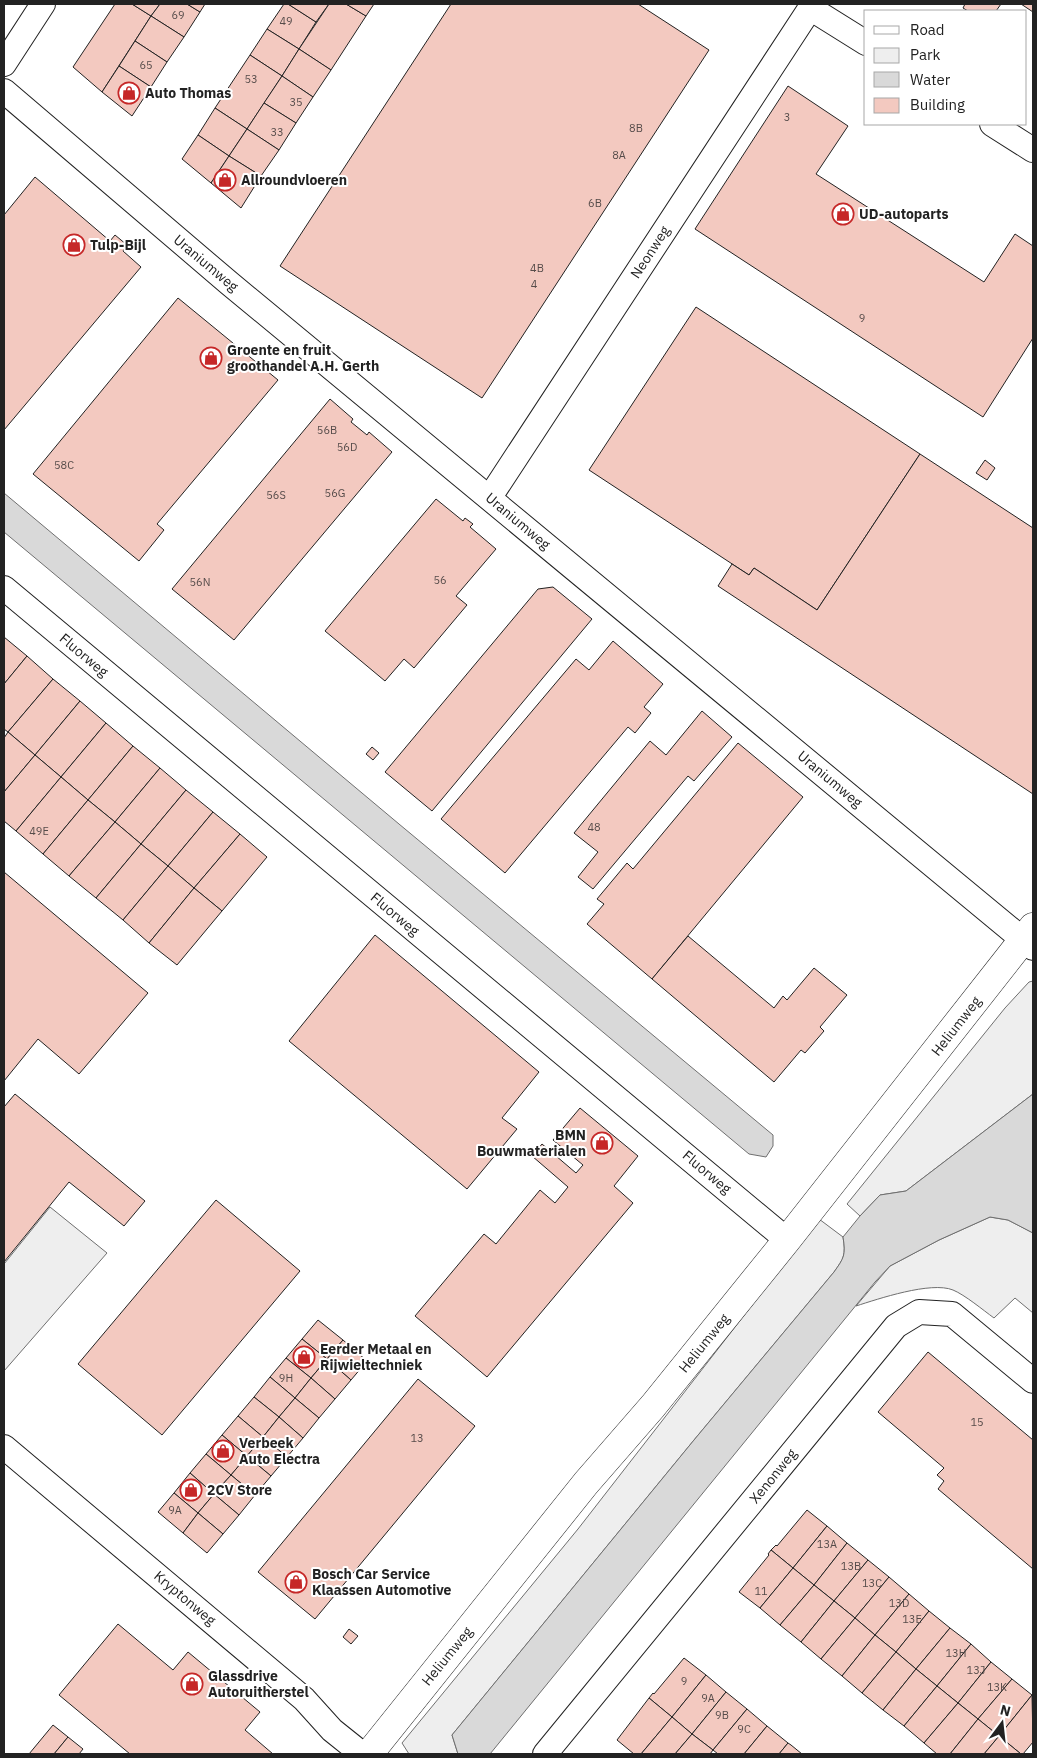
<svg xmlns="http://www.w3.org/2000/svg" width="1037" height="1758" viewBox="0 0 1037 1758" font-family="'IBM Plex Sans',sans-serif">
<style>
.green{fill:#eee;stroke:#6f6f6f}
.water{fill:#d9d9d9;stroke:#6f6f6f}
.building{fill:#f3c9c0;stroke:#222}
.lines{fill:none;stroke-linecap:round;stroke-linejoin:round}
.minor-casing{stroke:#222;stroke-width:26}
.tertiary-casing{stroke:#222;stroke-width:29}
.minor{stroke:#fff;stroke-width:24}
.tertiary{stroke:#fff;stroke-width:28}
.labels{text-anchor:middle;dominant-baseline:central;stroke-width:4;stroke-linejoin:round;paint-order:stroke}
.number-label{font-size:11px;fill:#564c4a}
.poi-label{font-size:14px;font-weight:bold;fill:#222;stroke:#fff;text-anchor:start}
.street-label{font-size:14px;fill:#222;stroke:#fff}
</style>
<rect width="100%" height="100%" fill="#fff"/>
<!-- green -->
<g class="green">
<polygon points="1033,981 1033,1094 906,1191 880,1195 860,1216 847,1204 1005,1008 1029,982"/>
<polygon points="50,1207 107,1253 4,1371 4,1264"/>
<path d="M990 1217 1008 1220 1033 1233V1313L1015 1298 994 1318C983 1310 965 1295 953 1290 931 1281 878 1299 856 1306L890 1266 939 1240Z"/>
<path d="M819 1219 843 1237C846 1255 844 1258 834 1272L694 1440 452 1735 458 1754H409L402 1743 578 1529Z"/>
</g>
<!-- water -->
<g class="water">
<polygon points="4,493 399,824 773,1135 773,1146 766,1157 749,1154 4,532"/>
<path d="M1033 1094V1233L1008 1220 990 1217 939 1240 890 1266 875 1282 490 1754H458L452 1735 694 1440 834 1272C844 1258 846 1255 843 1237L860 1216 880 1195 906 1191Z"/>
</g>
<!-- building -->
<g class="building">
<polygon points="115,4 132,4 151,16 102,92 73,67"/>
<polygon points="132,4 160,4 151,16"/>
<polygon points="160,4 187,4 200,12 184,37 151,16"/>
<polygon points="187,4 205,4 200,12"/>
<polygon points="284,4 288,4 316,22 299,49 267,29"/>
<polygon points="288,4 329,4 316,22"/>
<polygon points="329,4 346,4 366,16 331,70 299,49"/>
<polygon points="346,4 374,4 366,16"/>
<polygon points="451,4 638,4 709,50 482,398 280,266"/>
<polygon points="965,4 1001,4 996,11 968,11 963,8"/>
<polygon points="1021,4 1033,4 1033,12"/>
<polygon points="151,16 184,37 167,62 135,41"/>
<polygon points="267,29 299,49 282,76 250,55"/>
<polygon points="135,41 167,62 151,87 119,66"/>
<polygon points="299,49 331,70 313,97 282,76"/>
<polygon points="250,55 282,76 247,129 215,108"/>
<polygon points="119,66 151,87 132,116 102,92"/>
<polygon points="282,76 313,97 296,123 264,103"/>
<polygon points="788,86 848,126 816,174 984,282 1015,234 1033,246 1033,338 983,417 695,229"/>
<polygon points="264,103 296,123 279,150 247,129"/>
<polygon points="215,108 247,129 229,156 198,135"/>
<polygon points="247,129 279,150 261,176 229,156"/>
<polygon points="198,135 229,156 211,183 182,159"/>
<polygon points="229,156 261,176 241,208 211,183"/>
<polygon points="35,177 110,241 115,235 127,245 123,251 141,267 4,430 4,215"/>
<polygon points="178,298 278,380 157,524 164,530 139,561 33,474"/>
<polygon points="696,307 920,454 817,610 754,568 749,575 589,470"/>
<polygon points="330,399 353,419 351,422 367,435 369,432 392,452 234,640 172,589"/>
<polygon points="920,454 1033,528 1033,794 718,586 732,564 749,575 754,568 817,610"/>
<polygon points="985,460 995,468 987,480 976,473"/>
<polygon points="436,499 463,521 465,518 473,524 470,527 496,549 456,596 467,605 414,668 404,659 385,681 325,631"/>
<polygon points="553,587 592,619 432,811 385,772 538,589"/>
<polygon points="4,637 27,656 4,684"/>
<polygon points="613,641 663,684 644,707 651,713 635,733 628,727 505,873 441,819 576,659 589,670"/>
<polygon points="27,656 53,679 8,732 4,729 4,684"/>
<polygon points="53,679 80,701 35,755 8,732"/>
<polygon points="80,701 106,723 61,777 35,755"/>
<polygon points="702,711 732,737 694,781 688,776 593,889 578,877 598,852 574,833 650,741 666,755"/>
<polygon points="106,723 133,746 88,800 61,777"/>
<polygon points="8,732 35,755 4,792 4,738"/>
<polygon points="738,743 803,797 652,979 587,924 604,904 597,899 627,863 633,869"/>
<polygon points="133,746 160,768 115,822 88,800"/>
<polygon points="372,747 379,753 373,760 366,754"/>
<polygon points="35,755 61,777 16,831 4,821 4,792"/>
<polygon points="160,768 186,790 141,844 115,822"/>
<polygon points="61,777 88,800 43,854 16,831"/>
<polygon points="186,790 213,812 168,866 141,844"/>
<polygon points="88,800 115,822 69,876 43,854"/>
<polygon points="213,812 240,834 194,888 168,866"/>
<polygon points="115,822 141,844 96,898 69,876"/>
<polygon points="240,834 267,857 222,911 194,888"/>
<polygon points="141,844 168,866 123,920 96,898"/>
<polygon points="168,866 194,888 149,943 123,920"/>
<polygon points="4,872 148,993 79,1074 38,1039 4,1081"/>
<polygon points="194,888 222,911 177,965 149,943"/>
<polygon points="375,935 539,1072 502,1118 517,1129 467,1189 289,1041"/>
<polygon points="688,936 774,1008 783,996 787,1000 814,968 847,995 820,1027 824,1031 805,1053 801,1050 774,1082 652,979"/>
<polygon points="15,1094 145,1201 124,1226 69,1182 4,1262 4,1107"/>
<polygon points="580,1108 638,1156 614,1186 633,1203 487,1377 415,1316 484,1234 496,1244 540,1190 555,1203 568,1187 532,1156 542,1144 576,1173 583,1165 553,1140"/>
<polygon points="216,1200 300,1271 162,1435 78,1364"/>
<polygon points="318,1320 343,1340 327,1359 302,1339"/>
<polygon points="302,1339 327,1359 311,1378 286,1358"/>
<polygon points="343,1340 367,1361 351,1380 327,1359"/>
<polygon points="928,1352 1033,1440 1033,1569 938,1489 944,1481 937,1475 944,1468 878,1412"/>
<polygon points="286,1358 311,1378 295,1398 270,1377"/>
<polygon points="327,1359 351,1380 335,1399 311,1378"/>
<polygon points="270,1377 295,1398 279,1417 254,1397"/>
<polygon points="311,1378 335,1399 319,1418 295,1398"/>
<polygon points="418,1379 475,1426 315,1619 258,1572"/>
<polygon points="254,1397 279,1417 263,1437 238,1416"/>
<polygon points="295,1398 319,1418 303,1438 279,1417"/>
<polygon points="238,1416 263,1437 247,1456 222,1435"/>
<polygon points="279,1417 303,1438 287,1457 263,1437"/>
<polygon points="222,1435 247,1456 231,1475 206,1454"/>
<polygon points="263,1437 287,1457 271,1476 247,1456"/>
<polygon points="206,1454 231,1475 214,1494 190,1473"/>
<polygon points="247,1456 271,1476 255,1495 231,1475"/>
<polygon points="190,1473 214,1494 198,1513 174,1493"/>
<polygon points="231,1475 255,1495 239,1515 214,1494"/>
<polygon points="174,1493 198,1513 183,1533 158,1512"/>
<polygon points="214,1494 239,1515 223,1534 198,1513"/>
<polygon points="807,1510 827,1526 793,1568 771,1550 776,1545 777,1546"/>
<polygon points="198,1513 223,1534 207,1553 183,1533"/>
<polygon points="827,1526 847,1543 814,1585 793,1568"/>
<polygon points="847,1543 868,1560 834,1601 814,1585"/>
<polygon points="771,1550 793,1568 760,1608 739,1592 769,1555 768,1554"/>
<polygon points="868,1560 889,1577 855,1618 834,1601"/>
<polygon points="793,1568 814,1585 780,1625 760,1608"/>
<polygon points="889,1577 909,1594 875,1635 855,1618"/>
<polygon points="814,1585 834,1601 801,1642 780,1625"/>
<polygon points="909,1594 929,1611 896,1652 875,1635"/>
<polygon points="834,1601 855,1618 821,1659 801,1642"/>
<polygon points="929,1611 950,1628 916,1669 896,1652"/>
<polygon points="855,1618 875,1635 842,1676 821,1659"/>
<polygon points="118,1624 173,1670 188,1652 260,1712 245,1730 273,1754 130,1754 59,1695"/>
<polygon points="950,1628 971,1644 937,1686 916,1669"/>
<polygon points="349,1629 358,1636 351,1644 343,1637"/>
<polygon points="875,1635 896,1652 862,1693 842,1676"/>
<polygon points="971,1644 991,1662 958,1703 937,1686"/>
<polygon points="896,1652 916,1669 883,1710 862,1693"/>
<polygon points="684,1658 706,1675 672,1717 649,1698 653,1693 654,1694"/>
<polygon points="991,1662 1012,1679 978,1719 958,1703"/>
<polygon points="916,1669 937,1686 904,1726 883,1710"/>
<polygon points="706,1675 726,1692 692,1734 672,1717"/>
<polygon points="1012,1679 1032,1695 999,1736 978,1719"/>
<polygon points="937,1686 958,1703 924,1743 904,1726"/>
<polygon points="726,1692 747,1709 713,1750 692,1734"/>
<polygon points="1032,1695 1033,1742 1023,1754 1021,1754 999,1736"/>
<polygon points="649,1698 672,1717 641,1754 634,1754 617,1740"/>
<polygon points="958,1703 978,1719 950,1754 937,1754 924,1743"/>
<polygon points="747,1709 767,1726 744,1754 718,1754 713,1750"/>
<polygon points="672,1717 692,1734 675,1754 641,1754"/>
<polygon points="978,1719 999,1736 984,1754 950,1754"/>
<polygon points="53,1725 68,1737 54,1754 29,1754"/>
<polygon points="767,1726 788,1743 779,1754 744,1754"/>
<polygon points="692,1734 713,1750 710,1754 675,1754"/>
<polygon points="999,1736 1021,1754 984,1754"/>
<polygon points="68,1737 83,1749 79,1754 54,1754"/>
<polygon points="788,1743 791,1745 802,1754 779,1754"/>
</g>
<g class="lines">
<!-- minor casing -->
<g class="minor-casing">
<g id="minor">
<polyline points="810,8 866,43"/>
<polyline points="4,64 43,4"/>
<polyline points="4,91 229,283 1033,948"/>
<polyline points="992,124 1033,150"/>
<polyline points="490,497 813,4"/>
<polyline points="4,588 787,1240"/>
<polyline points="4,1447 304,1699 332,1730 362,1754"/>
<polyline points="545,1754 896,1326 919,1312 952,1314 1033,1381"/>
</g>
</g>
<!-- tertiary casing -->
<g class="tertiary-casing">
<polyline id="tertiary" points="369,1754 586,1483 653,1406 787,1240 1033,927"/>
</g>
<!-- minor -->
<use href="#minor" class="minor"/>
<!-- tertiary -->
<use href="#tertiary" class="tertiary"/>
</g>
<!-- icons -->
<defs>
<g id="shop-ring" transform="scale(1.125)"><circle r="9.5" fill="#fff" stroke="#c62828" stroke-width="1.5"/><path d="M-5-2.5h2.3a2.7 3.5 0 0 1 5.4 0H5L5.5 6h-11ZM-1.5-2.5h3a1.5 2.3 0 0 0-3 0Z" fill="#c62828"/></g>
</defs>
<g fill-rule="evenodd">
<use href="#shop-ring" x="129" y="93"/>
<use href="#shop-ring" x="225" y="180"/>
<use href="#shop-ring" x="843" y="214"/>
<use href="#shop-ring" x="74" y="245"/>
<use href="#shop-ring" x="211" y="358"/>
<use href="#shop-ring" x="602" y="1143"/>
<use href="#shop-ring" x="304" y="1357"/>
<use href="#shop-ring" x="223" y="1451"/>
<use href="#shop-ring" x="191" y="1490"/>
<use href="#shop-ring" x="296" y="1582"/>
<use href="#shop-ring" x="192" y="1684"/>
</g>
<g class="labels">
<!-- number labels -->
<g class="number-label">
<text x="178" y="15">69</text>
<text x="286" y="21">49</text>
<text x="146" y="65">65</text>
<text x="251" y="79">53</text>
<text x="296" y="102">35</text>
<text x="787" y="117">3</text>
<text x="636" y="128">8B</text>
<text x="277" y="132">33</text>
<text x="619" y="155">8A</text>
<text x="595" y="203">6B</text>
<text x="537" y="268">4B</text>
<text x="534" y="284">4</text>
<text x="862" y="318">9</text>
<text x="327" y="430">56B</text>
<text x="347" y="447">56D</text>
<text x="64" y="465">58C</text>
<text x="335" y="493">56G</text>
<text x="276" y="495">56S</text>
<text x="440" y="580">56</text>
<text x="200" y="582">56N</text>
<text x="594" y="827">48</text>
<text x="39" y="831">49E</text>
<text x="286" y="1378">9H</text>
<text x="977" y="1422">15</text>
<text x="417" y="1438">13</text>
<text x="175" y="1510">9A</text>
<text x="827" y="1544">13A</text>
<text x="851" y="1566">13B</text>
<text x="872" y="1583">13C</text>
<text x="761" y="1591">11</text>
<text x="899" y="1603">13D</text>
<text x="912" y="1619">13E</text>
<text x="956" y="1653">13H</text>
<text x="976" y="1670">13J</text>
<text x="684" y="1681">9</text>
<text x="997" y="1687">13K</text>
<text x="708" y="1698">9A</text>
<text x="722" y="1715">9B</text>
<text x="744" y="1729">9C</text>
</g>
<!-- poi labels -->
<g class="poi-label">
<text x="145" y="93">Auto Thomas</text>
<text x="241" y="180">Allroundvloeren</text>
<text x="859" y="214">UD-autoparts</text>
<text x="90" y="245">Tulp-Bijl</text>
<text x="227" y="350">Groente en fruit<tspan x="227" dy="16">groothandel A.H. Gerth</tspan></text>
<text x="586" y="1135" text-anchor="end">BMN<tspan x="586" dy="16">Bouwmaterialen</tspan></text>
<text x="320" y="1349">Eerder Metaal en<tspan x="320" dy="16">Rijwieltechniek</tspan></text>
<text x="239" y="1443">Verbeek<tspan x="239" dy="16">Auto Electra</tspan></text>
<text x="207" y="1490">2CV Store</text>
<text x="312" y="1574">Bosch Car Service<tspan x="312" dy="16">Klaassen Automotive</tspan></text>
<text x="208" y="1676">Glassdrive<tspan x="208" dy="16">Autoruitherstel</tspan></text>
</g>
<!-- street labels -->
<g class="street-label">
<text transform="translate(650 252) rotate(-57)">Neonweg</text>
<text transform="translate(206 263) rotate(40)">Uraniumweg</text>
<text transform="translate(518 521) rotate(40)">Uraniumweg</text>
<text transform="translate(84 655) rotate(40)">Fluorweg</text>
<text transform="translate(830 779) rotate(40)">Uraniumweg</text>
<text transform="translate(395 914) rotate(40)">Fluorweg</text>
<text transform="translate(956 1026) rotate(-52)">Heliumweg</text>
<text transform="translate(707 1172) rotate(40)">Fluorweg</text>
<text transform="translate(704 1343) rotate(-51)">Heliumweg</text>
<text transform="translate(773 1476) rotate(-51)">Xenonweg</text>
<text transform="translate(185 1598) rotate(40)">Kryptonweg</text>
<text transform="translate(447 1656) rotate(-51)">Heliumweg</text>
</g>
</g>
<!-- border -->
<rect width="1037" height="1758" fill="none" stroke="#222222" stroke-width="10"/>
<!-- legend -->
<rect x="864" y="10" width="162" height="115" fill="#ffffff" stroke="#a7a7a7"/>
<rect x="874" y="26" width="25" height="8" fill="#ffffff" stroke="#a7a7a7"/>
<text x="910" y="35" font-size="15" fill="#222222">Road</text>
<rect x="874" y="48" width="25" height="15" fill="#eeeeee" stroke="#a7a7a7"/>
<text x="910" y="60" font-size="15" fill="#222222">Park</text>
<rect x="874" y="72" width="25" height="15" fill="#d9d9d9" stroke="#a7a7a7"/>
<text x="910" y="85" font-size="15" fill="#222222">Water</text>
<rect x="874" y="98" width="25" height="15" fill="#f3c9c0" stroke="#a7a7a7"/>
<text x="910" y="110" font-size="15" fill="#222222">Building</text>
<!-- north arrow -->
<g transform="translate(1002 1723) rotate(15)" stroke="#ffffff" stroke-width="4" paint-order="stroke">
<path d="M0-4L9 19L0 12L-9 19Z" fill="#222222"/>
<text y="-8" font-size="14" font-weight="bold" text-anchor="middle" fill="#222222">N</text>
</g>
</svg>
